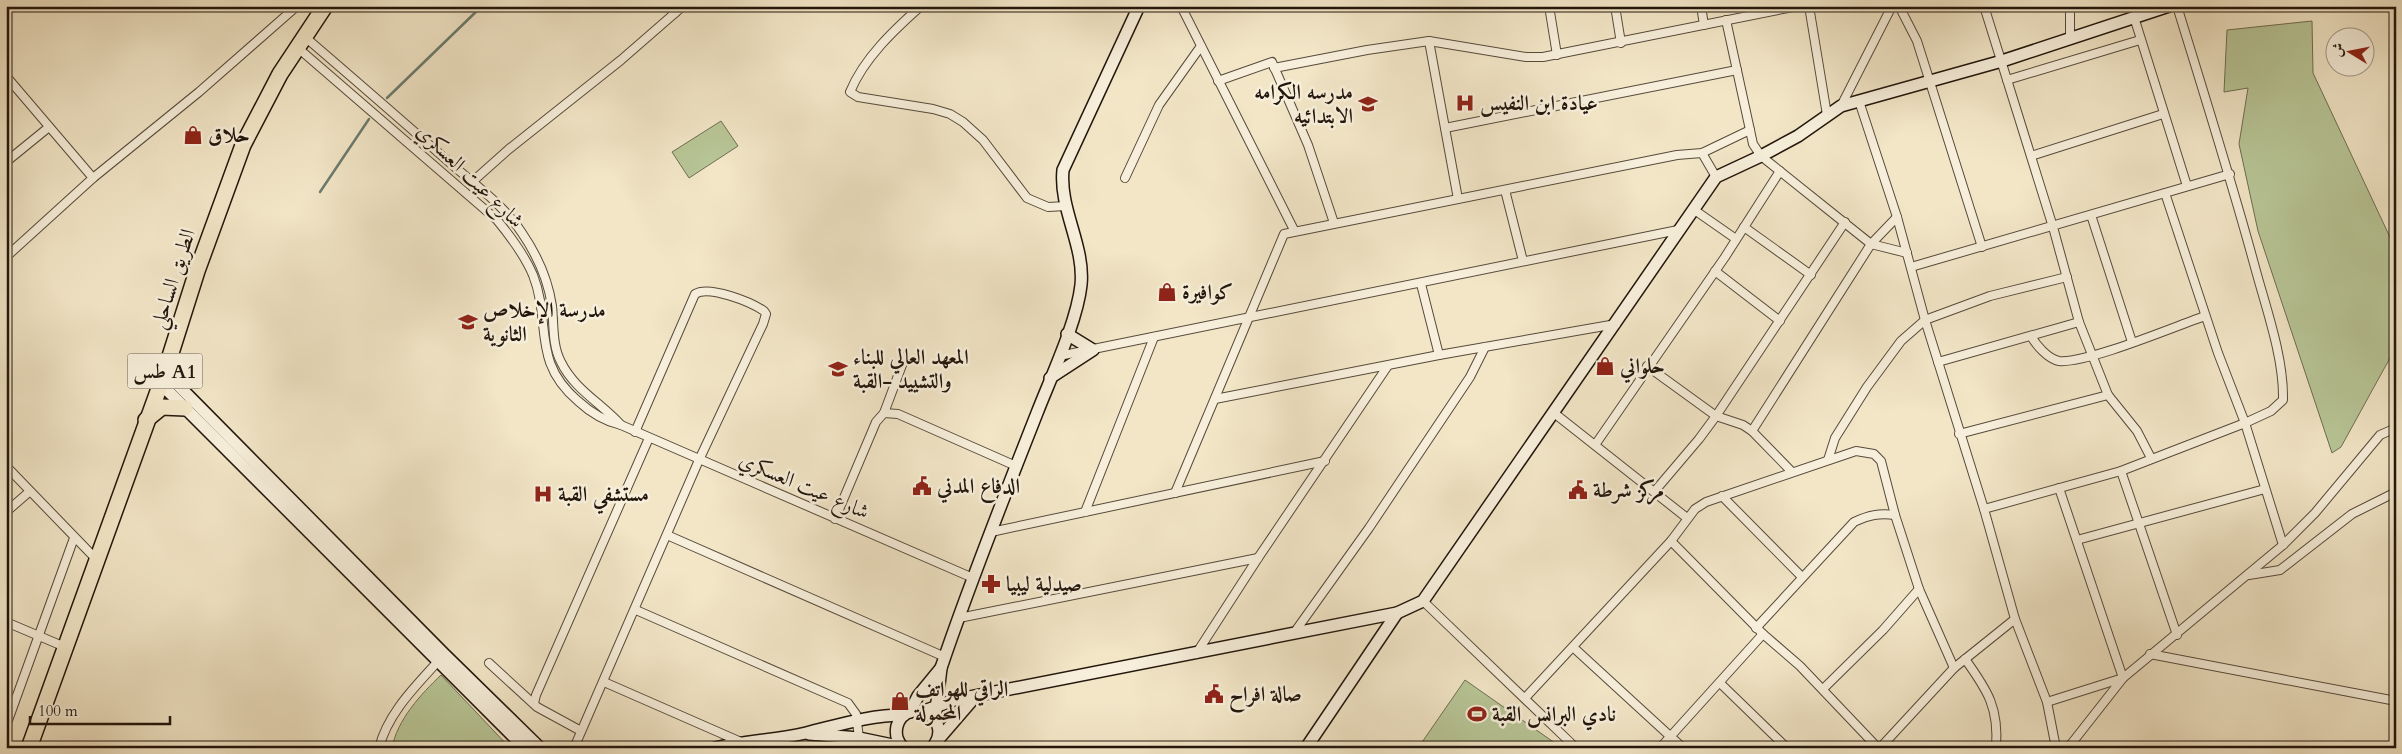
<svg xmlns="http://www.w3.org/2000/svg" width="2402" height="754" viewBox="0 0 2402 754" font-family="Cardo,Amiri,serif">
<style>
.green{fill:#b8c697;stroke:#6d6e52}
.lines{fill:none;stroke-linecap:round;stroke-linejoin:round}
.stream{stroke:#6b7c6f;stroke-width:2.5}
.street-casing{stroke:#564a3b;stroke-width:10}
.secondary-casing{stroke:#22160c;stroke-width:14}
.highway-casing{stroke:#22160c;stroke-width:18}
.street{stroke:#f7efdb;stroke-width:8}
.secondary{stroke:#f7efdb;stroke-width:11}
.highway{stroke:#f2e6c7;stroke-width:15}
.labels{text-anchor:middle;dominant-baseline:central;stroke-width:5;stroke-linejoin:round;paint-order:stroke}
.shield{fill:#f7efdb;stroke:#62574a;stroke-width:1}
.shield-label{font-size:20px;font-weight:bold;fill:#22160c}
.poi-label{font-size:21px;font-weight:bold;fill:#22160c;stroke:#f7efdb;text-anchor:start}
.street-label{font-size:21px;fill:#22160c;stroke:#f7efdb}
</style>
<rect width="100%" height="100%" fill="#f2e6c7"/>
<filter id="stains"><feTurbulence type="fractalNoise" baseFrequency=".004" numOctaves="4"/><feColorMatrix values="0 0 0 0 .2 0 0 0 0 .09 0 0 0 0 .02 0 0 0 .5 -.17"/></filter>
<radialGradient id="worn" r=".72"><stop offset=".6" stop-color="#630" stop-opacity="0"/><stop offset="1" stop-color="#630" stop-opacity=".3"/></radialGradient>
<!-- green -->
<g class="green">
<polygon points="2312,21 2313,73 2396,250 2396,347 2341,447 2332,453 2258,231 2239,144 2248,88 2224,92 2227,30"/>
<polygon points="721,121 738,146 689,178 672,152"/>
<path d="M441 675 510 748H392C397 720 421 694 441 675Z"/>
<polygon points="1465,680 1562,748 1418,748"/>
</g>
<g class="lines">
<!-- stream -->
<g class="stream">
<polyline points="387,98 482,6"/>
<polyline points="320,192 369,119"/>
</g>
<!-- street casing -->
<g class="street-casing">
<g id="street">
<polyline points="669,6 675,13 683,6"/>
<path d="M921 6C894 30 864 58 850 92L858 97 933 109 950 114 963 122 983 140 1027 198 1048 207 1066 206"/>
<polyline points="1181,6 1294,230"/>
<polyline points="1549,6 1557,55"/>
<polyline points="1615,6 1621,43"/>
<polyline points="1701,6 1704,25"/>
<polyline points="1809,6 1827,115"/>
<polyline points="1899,6 1917,41 1982,247"/>
<polyline points="1984,6 2053,227 2079,322 2108,395 2137,431 2151,458"/>
<polyline points="2070,6 2070,37"/>
<polyline points="2134,17 2187,186"/>
<polyline points="1726,20 1750,130 1753,144 1761,156 1871,244 1907,253"/>
<path d="M305 37C353 78 401 120 449 162 473 183 504 205 522 233 537 255 548 279 552 306 554 325 552 345 561 362 574 389 601 403 621 425"/>
<polyline points="1429,41 1458,199"/>
<path d="M298 48 497 220C511 237 524 254 533 275 552 324 531 361 578 401 591 413 604 421 621 425L973 578"/>
<polyline points="1274,68 1367,50 1429,41 1526,57 1543,57 1798,6"/>
<polyline points="6,76 93,178"/>
<polyline points="2007,80 2140,40"/>
<polyline points="1218,81 1272,62 1308,145 1334,223"/>
<polyline points="1859,101 1897,217 1925,320 1984,509 2015,619 1954,668 1880,748"/>
<polyline points="1841,106 1892,6"/>
<polyline points="1445,128 1737,70"/>
<polyline points="1702,153 1716,177"/>
<polyline points="2031,156 2163,114"/>
<polyline points="6,162 49,127"/>
<polyline points="1125,178 1159,105 1201,46"/>
<polyline points="472,182 509,149 621,60 675,13"/>
<polyline points="1505,190 1523,261"/>
<polyline points="2165,193 2218,353 2245,423 2283,545"/>
<polyline points="1693,209 1736,239"/>
<polyline points="2091,215 2132,342"/>
<polyline points="1744,227 1811,275"/>
<polyline points="6,257 93,178 199,92 297,6"/>
<polyline points="1911,267 2230,174"/>
<polyline points="1715,271 1780,321"/>
<polyline points="1421,284 1439,355"/>
<path d="M2031 336C2036 345 2048 359 2059 361 2086 364 2176 326 2205 316"/>
<polyline points="1059,356 1678,230"/>
<polyline points="1938,362 2079,322"/>
<polyline points="1647,366 1716,416 1743,425 1752,431 1792,472"/>
<polyline points="1215,399 1439,355 1616,324"/>
<polyline points="884,413 898,414 1016,466"/>
<polyline points="1554,413 1687,518"/>
<polyline points="1752,431 1871,244 1897,217"/>
<polyline points="1959,434 2108,395"/>
<polyline points="1595,445 1725,257 1780,171"/>
<polyline points="1828,460 1835,438 1867,387 1901,341 1925,320 1990,296 2067,277"/>
<polyline points="6,466 96,559"/>
<polyline points="2121,471 2177,635"/>
<polyline points="2059,488 2123,678 2068,748"/>
<polyline points="1654,492 1699,439 1716,416 1845,222"/>
<polyline points="1175,493 1284,234 1677,155 1702,153 1750,130"/>
<polyline points="1722,496 1802,577"/>
<path d="M1984 509 2121 471 2245 423 2271 411 2283 400C2284 359 2267 311 2256 271 2232 182 2204 94 2177 6"/>
<polyline points="6,512 29,492"/>
<polyline points="1085,512 1154,337"/>
<polyline points="835,519 876,422 884,413 905,357"/>
<polyline points="991,532 1325,461"/>
<polyline points="667,535 945,657"/>
<polyline points="2077,540 2265,489"/>
<polyline points="1671,541 1763,634 1800,666 1878,748"/>
<polyline points="2249,575 2280,570 2352,514 2396,492"/>
<polyline points="1423,601 1576,748"/>
<polyline points="636,610 848,703 856,714 859,738"/>
<polyline points="959,618 1258,558"/>
<polyline points="2015,619 2047,702 2056,748"/>
<polyline points="6,622 65,647"/>
<path d="M1756 628 1854 522C1869 515 1879 513 1895 515"/>
<polyline points="1294,633 1369,528 1470,377 1485,347"/>
<polyline points="1574,648 1683,748"/>
<polyline points="1196,654 1258,558 1387,367"/>
<polyline points="2150,654 2396,701"/>
<path d="M1965 659C1988 691 1999 708 1996 748"/>
<polyline points="489,663 537,707 581,731"/>
<polyline points="604,682 741,742"/>
<polyline points="1720,683 1787,748"/>
<polyline points="1823,689 1883,630 1919,589"/>
<polyline points="1525,698 1671,541 1695,509 1706,502 1856,451 1874,454 1881,461 1895,515 1919,589 1954,668"/>
<polyline points="2047,702 2123,678 2283,545 2315,513 2380,435 2396,428"/>
<polyline points="534,703 536,695 649,438"/>
<polyline points="6,726 74,538"/>
<path d="M379 748C388 712 417 685 441 658"/>
<path d="M574 748 699 460 763 324 766 314 764 311C751 302 709 285 695 294L635 432"/>
<polyline points="1660,748 1763,634"/>
</g>
</g>
<!-- secondary casing -->
<g class="secondary-casing">
<g id="secondary">
<polyline points="165,372 444,654 540,748"/>
<polyline points="1050,378 1093,350 1067,334"/>
<polyline points="160,383 525,748"/>
<polyline points="924,711 954,700 1397,613 1423,601 1716,177 1761,156 1798,136 1841,106 2002,61 2169,6"/>
<polyline points="910,712 918,696 941,668"/>
<path d="M935 719 941 668C970 582 1004 497 1037 413 1051 377 1077 322 1081 285 1085 246 1059 209 1063 170L1139 6"/>
<polyline points="809,734 859,738 902,747"/>
<polyline points="937,741 975,697"/>
<path d="M715 748C745 741 776 740 806 733 839 725 869 715 904 715"/>
<path d="M903 748C897 741 895 735 897 726 906 694 957 718 932 748"/>
<polyline points="1306,748 1397,613"/>
</g>
</g>
<!-- highway casing -->
<g class="highway-casing">
<g id="highway">
<polyline points="146,420 162,407 185,408"/>
<polyline points="29,748 165,372 197,271 243,145 280,74 325,6"/>
</g>
</g>
<!-- street -->
<use href="#street" class="street"/>
<!-- secondary -->
<use href="#secondary" class="secondary"/>
<!-- highway -->
<use href="#highway" class="highway"/>
</g>
<!-- icons -->
<defs>
<g id="hospital-bare" transform="scale(1.5)"><path d="M-5-5h3v3.5h4V-5h3V5h-3V1.5h-4V5h-3Z" fill="#8f2418" stroke="#f7efdb" stroke-width="2.5" paint-order="stroke"/></g>
<g id="school-bare" transform="scale(1.5)"><path d="M0-5L7-2L0 1L-7-2ZM-4 1L0 2.5L4 1V4Q0 6-4 4Z" fill="#8f2418" stroke="#f7efdb" stroke-width="2.5" paint-order="stroke"/></g>
<g id="shop-bare" transform="scale(1.5)"><path d="M-5-2.5h2.3a2.7 3.5 0 0 1 5.4 0H5L5.5 6h-11ZM-1.5-2.5h3a1.5 2.3 0 0 0-3 0Z" fill="#8f2418" stroke="#f7efdb" stroke-width="2.5" paint-order="stroke"/></g>
<g id="university-bare" transform="scale(1.5)"><path d="M0-5L7-2L0 1L-7-2ZM-4 1L0 2.5L4 1V4Q0 6-4 4Z" fill="#8f2418" stroke="#f7efdb" stroke-width="2.5" paint-order="stroke"/></g>
<g id="civic-bare" transform="scale(1.5)"><path d="M-.6-6.5H3V-4.5H.6V-3L4-1V1h2V6H-6V1h2V-1L-.6-3ZM-1.2 2.5V6h2.4V2.5Z" fill="#8f2418" stroke="#f7efdb" stroke-width="2.5" paint-order="stroke"/></g>
<g id="pharmacy-bare" transform="scale(1.5)"><path d="M-2-6h4v4h4v4h-4v4h-4v-4h-4v-4h4Z" fill="#8f2418" stroke="#f7efdb" stroke-width="2.5" paint-order="stroke"/></g>
<g id="stadium-bare" transform="scale(1.5)"><path d="M0-5a6.5 5 0 1 0 0 10a6.5 5 0 1 0 0-10ZM-3.5-1.8h7v3.6h-7Z" fill="#8f2418" stroke="#f7efdb" stroke-width="2.5" paint-order="stroke"/></g>
</defs>
<g fill-rule="evenodd">
<use href="#hospital-bare" x="1465" y="103"/>
<use href="#school-bare" x="1368" y="104"/>
<use href="#shop-bare" x="193" y="135"/>
<use href="#shop-bare" x="1167" y="292"/>
<use href="#school-bare" x="468" y="322"/>
<use href="#shop-bare" x="1605" y="366"/>
<use href="#university-bare" x="838" y="369"/>
<use href="#civic-bare" x="922" y="486"/>
<use href="#civic-bare" x="1578" y="490"/>
<use href="#hospital-bare" x="543" y="494"/>
<use href="#pharmacy-bare" x="991" y="584"/>
<use href="#civic-bare" x="1214" y="694"/>
<use href="#shop-bare" x="900" y="701"/>
<use href="#stadium-bare" x="1477" y="714"/>
</g>
<g class="labels">
<!-- shield labels -->
<rect class="shield" x="127.5" y="353.5" width="75" height="35" rx="4"/>
<g class="shield-label">
<text x="165" y="371">طس A1</text>
</g>
<!-- poi labels -->
<g class="poi-label">
<text x="1353" y="92" text-anchor="end">مدرسه الكرامه<tspan x="1353" dy="24">الابتدائيه</tspan></text>
<text x="1480" y="103">عيادة ابن النفيس</text>
<text x="208" y="135">حلاق</text>
<text x="1182" y="292">كوافيرة</text>
<text x="483" y="310">مدرسة الإخلاص<tspan x="483" dy="24">الثانوية</tspan></text>
<text x="853" y="357">المعهد العالي للبناء<tspan x="853" dy="24">والتشييد -القبة</tspan></text>
<text x="1620" y="366">حلواني</text>
<text x="937" y="486">الدفاع المدني</text>
<text x="1593" y="490">مركز شرطة</text>
<text x="558" y="494">مستشفي القبة</text>
<text x="1006" y="584">صيدلية ليبيا</text>
<text x="915" y="689">الراقي للهواتف<tspan x="915" dy="24">المحمولة</tspan></text>
<text x="1229" y="694">صالة افراح</text>
<text x="1492" y="714">نادي البرانس القبة</text>
</g>
<!-- street labels -->
<g class="street-label">
<text transform="translate(470 176) rotate(44)">شارع عيت العسكري</text>
<text transform="translate(173 279) rotate(-72)">الطريق الساحلي</text>
<text transform="translate(804 486) rotate(23)">شارع عيت العسكري</text>
</g>
</g>
<!-- margin -->
<rect width="2402" height="754" fill="none" stroke="#f2e6c7" stroke-width="25"/>
<rect x="8" y="8" width="2387" height="739" fill="none" stroke="#22160c" stroke-width="2.5"/>
<rect x="12" y="12" width="2377" height="729" fill="none" stroke="#22160c"/>
<!-- north arrow -->
<g transform="translate(2350 52) rotate(280)"><circle r="24" fill="#f7efdb" stroke="#a29888"/>
<path d="M0-4L9 19L0 12L-9 19Z" fill="#8f2418"/>
<text y="-8" font-size="14" font-weight="bold" text-anchor="middle" fill="#22160c">ش</text>
</g>
<!-- scale -->
<path d="M30 716v8h140v-8" fill="none" stroke="#22160c" stroke-width="2.5"/>
<text x="38" y="716" font-size="15" fill="#22160c" stroke="#f7efdb" stroke-width="4" paint-order="stroke">100 m</text>
<rect width="100%" height="100%" filter="url(#stains)"/>
<rect width="100%" height="100%" fill="url(#worn)"/>
</svg>
